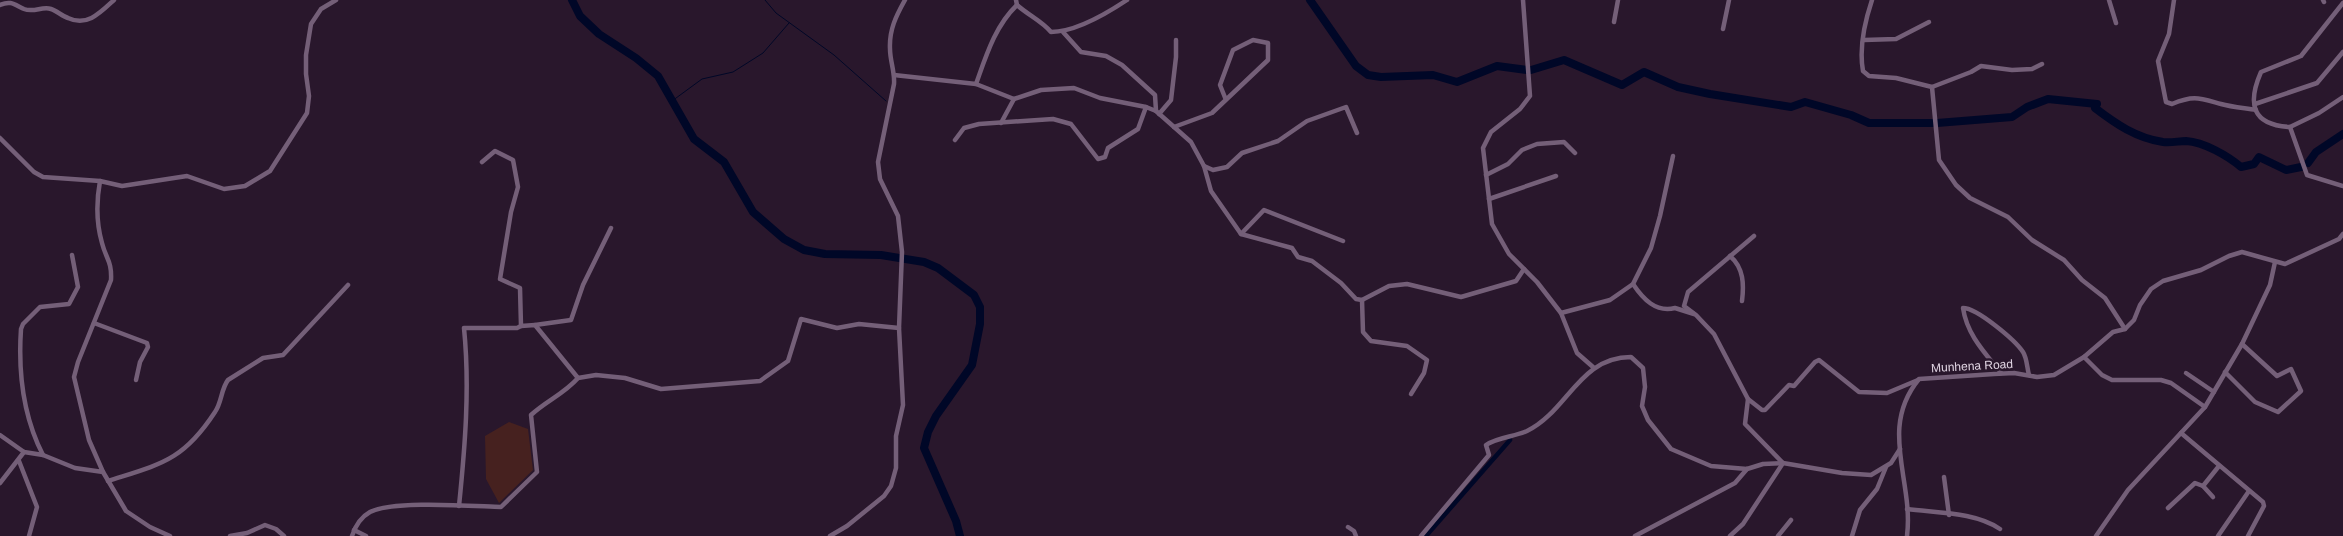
<svg xmlns="http://www.w3.org/2000/svg" width="2343" height="536" viewBox="0 0 2343 536" font-family="Helvetica,sans-serif">
<style>
.green{fill:#46211f}
.lines{fill:none;stroke-linecap:round;stroke-linejoin:round}
.stream{stroke:#000727;stroke-width:1}
.canal{stroke:#000727;stroke-width:4.5}
.river{stroke:#000727;stroke-width:8}
.minor{stroke:#745f78;stroke-width:4.5}
.labels{text-anchor:middle;dominant-baseline:central;stroke-width:5;stroke-linejoin:round;paint-order:stroke}
.street-label{font-size:12px;fill:#e0d4e2;stroke:#29172c}
</style>
<rect width="100%" height="100%" fill="#29172c"/>
<!-- green -->
<polygon class="green" points="509,422 528,429 533,470 499,503 486,479 485,436"/>
<g class="lines">
<!-- stream -->
<g class="stream">
<polyline points="765,0 776,13 834,55 886,101"/>
<polyline points="672,101 702,79 733,72 763,53 789,23"/>
</g>
<!-- canal -->
<polyline class="canal" points="1426,536 1510,440"/>
<!-- river -->
<g class="river">
<polyline points="572,0 580,16 599,34 636,58 658,76 694,139 724,162 753,212 784,239 804,250 825,254 881,255 924,262 938,268 974,295 980,307 980,324 972,365 936,416 928,432 924,448 956,521 960,536"/>
<polyline points="1310,0 1356,66 1368,75 1381,77 1433,75 1457,82 1497,66 1527,70"/>
<polyline points="1531,70 1564,60 1622,85 1644,72 1678,87 1710,94 1791,107 1805,102 1851,115 1869,123 1932,123"/>
<path d="M1937 123 2012 117 2027 107 2048 99 2097 104 2095 108C2116 124 2136 138 2163 142 2171 143 2179 141 2186 141 2204 142 2228 156 2241 167L2254 164 2259 157 2286 170 2301 167"/>
<polyline points="2308,163 2316,152 2343,134"/>
</g>
<!-- minor -->
<g class="minor">
<path d="M1016 0 1017 5C1028 15 1042 21 1051 32 1076 32 1106 14 1127 0"/>
<polyline points="1523,0 1530,96 1520,109 1491,132 1483,148 1492,224 1509,254 1537,282 1561,313 1577,353 1593,367"/>
<path d="M1872 0C1865 21 1859 49 1863 71L1869 76 1896 78 1932 87 1939 160 1956 185 1970 198 2008 217 2032 240 2064 260 2082 280 2105 298 2125 329"/>
<polyline points="2109,0 2116,23"/>
<path d="M2174 0 2169 34 2158 61 2166 102 2172 104C2194 95 2199 98 2221 104 2232 107 2244 108 2256 110"/>
<polyline points="2323,0 2324,2"/>
<path d="M2343 3 2301 56 2261 72C2247 104 2252 125 2290 127L2307 175 2343 186"/>
<path d="M0 5C11 0 15 5 24 9 34 13 42 6 51 9 57 11 62 16 68 18 87 27 100 13 114 0"/>
<polyline points="1614,22 1618,0"/>
<polyline points="1723,29 1729,0"/>
<polyline points="1063,32 1081,52 1106,56 1122,65 1155,95 1156,111"/>
<polyline points="1864,40 1896,39 1929,22"/>
<polyline points="894,75 976,84 1014,99"/>
<path d="M976 84C986 56 995 26 1017 5"/>
<polyline points="1932,87 1971,72 1981,66 2012,70 2032,69 2042,64"/>
<polyline points="2255,104 2317,83 2343,52"/>
<polyline points="1159,114 1171,100 1176,57 1176,40"/>
<polyline points="1001,123 1014,99 1041,90 1074,88 1100,98 1146,107"/>
<polyline points="1174,127 1212,113 1268,60 1268,43 1253,40 1233,50 1220,85 1226,100"/>
<polyline points="2290,127 2319,113 2343,97"/>
<polyline points="0,138 34,172 43,177 100,181 122,186 187,176 224,189 245,186 270,171 307,113 309,96 306,74 306,55 311,24 321,9 336,0"/>
<polyline points="955,140 964,128 979,124 1053,119 1071,124 1098,159 1105,157 1108,148 1138,129 1146,107 1156,111 1191,142 1204,166 1211,191 1241,234 1292,248 1298,257 1312,261 1341,283 1356,299 1362,300 1389,286 1407,284 1461,297 1516,281 1524,269"/>
<polyline points="482,162 495,151 513,160 518,187 511,212 500,279 520,288 521,326 535,325 578,378"/>
<polyline points="1204,166 1213,170 1227,167 1242,153 1278,141 1307,121 1346,107 1357,133"/>
<polyline points="1486,175 1508,164 1522,150 1537,144 1564,142 1575,153"/>
<polyline points="1489,199 1556,176"/>
<polyline points="1241,234 1264,210 1343,241"/>
<path d="M1730 256C1744 268 1744 285 1742 301"/>
<path d="M1633 284C1643 299 1656 313 1675 308L1694 314"/>
<polyline points="1362,300 1363,332 1371,341 1407,346 1427,360 1424,373 1411,394"/>
<polyline points="1561,313 1610,300 1633,284 1651,248 1660,216 1673,156"/>
<polyline points="94,323 147,343 148,347 140,362 136,380"/>
<polyline points="535,325 571,320 583,285 611,228"/>
<polyline points="2084,357 2102,375 2112,380 2161,380 2171,383 2205,407"/>
<polyline points="2225,372 2255,402 2278,412 2301,391 2291,369 2277,376 2242,344"/>
<path d="M2001 373C1985 353 1967 335 1963 308 1977 308 2015 340 2023 352 2027 358 2027 368 2029 375"/>
<polyline points="2186,373 2214,392"/>
<polyline points="1748,399 1762,410 1765,410 1789,385 1794,386 1815,362 1819,360 1859,392 1887,393 1918,380"/>
<polyline points="2181,433 2263,502 2264,506 2248,536"/>
<path d="M0 435 24 452 43 455 75 468 103 472 89 440 74 377 78 362 111 280C112 261 106 259 102 243 96 222 96 203 100 181"/>
<path d="M43 455C23 416 18 373 21 329L23 324 40 307 69 304 78 287 72 255"/>
<polyline points="19,461 37,507 29,536"/>
<polyline points="103,472 126,511 150,527 170,536"/>
<polyline points="1944,477 1949,515"/>
<path d="M108 481C161 464 183 461 215 412 222 402 221 389 228 380L263 358 283 355 348 285"/>
<polyline points="0,483 24,452"/>
<polyline points="2213,497 2203,486 2219,466"/>
<path d="M459 506C465 447 470 388 464 328H517L521 326"/>
<polyline points="2168,508 2195,483 2203,486"/>
<path d="M1907 509C1937 513 1975 512 2000 529"/>
<polyline points="1348,527 1354,531 1356,536"/>
<polyline points="354,530 366,536"/>
<polyline points="230,536 247,533 265,525 276,529 284,536"/>
<path d="M352 536C355 527 361 517 370 512 394 500 471 506 501 507L537 472 531 415C546 401 564 394 578 378L596 375 625 378 661 389 760 381 788 361 801 319 837 328 859 324 899 328"/>
<path d="M830 536 847 526 884 496 891 486 896 468V436L903 405 899 328 902 252 898 216 880 179 878 162 894 84C895 72 890 61 890 49 889 30 896 16 905 0"/>
<path d="M1421 536 1489 455 1486 445C1498 437 1514 437 1527 431 1568 411 1579 357 1631 357L1643 368 1645 387 1642 406 1648 420 1671 449 1711 466 1747 469 1763 464 1783 463 1842 473 1871 475 1891 463 1900 449"/>
<polyline points="1635,536 1735,483 1747,469"/>
<polyline points="1730,536 1743,524 1783,463 1745,424 1748,399 1714,334 1696,315 1684,306 1688,292 1754,236"/>
<polyline points="1778,536 1791,520"/>
<polyline points="1852,536 1860,510 1877,489 1886,467"/>
<path d="M1907 536C1914 480 1878 429 1919 379L1994 374 2014 373 2037 377 2054 375 2084 357 2113 332 2125 329 2134 320 2140 305 2151 289 2163 281 2201 270 2229 256 2242 252 2285 264 2339 239 2343 234"/>
<polyline points="2096,536 2128,490 2205,407 2242,344 2270,285 2275,262"/>
<polyline points="2218,536 2249,491"/>
</g>
</g>
<g class="labels">
<!-- street labels -->
<g class="street-label">
<text transform="translate(1972 366) rotate(-3)">Munhena Road</text>
</g>
</g>
</svg>
